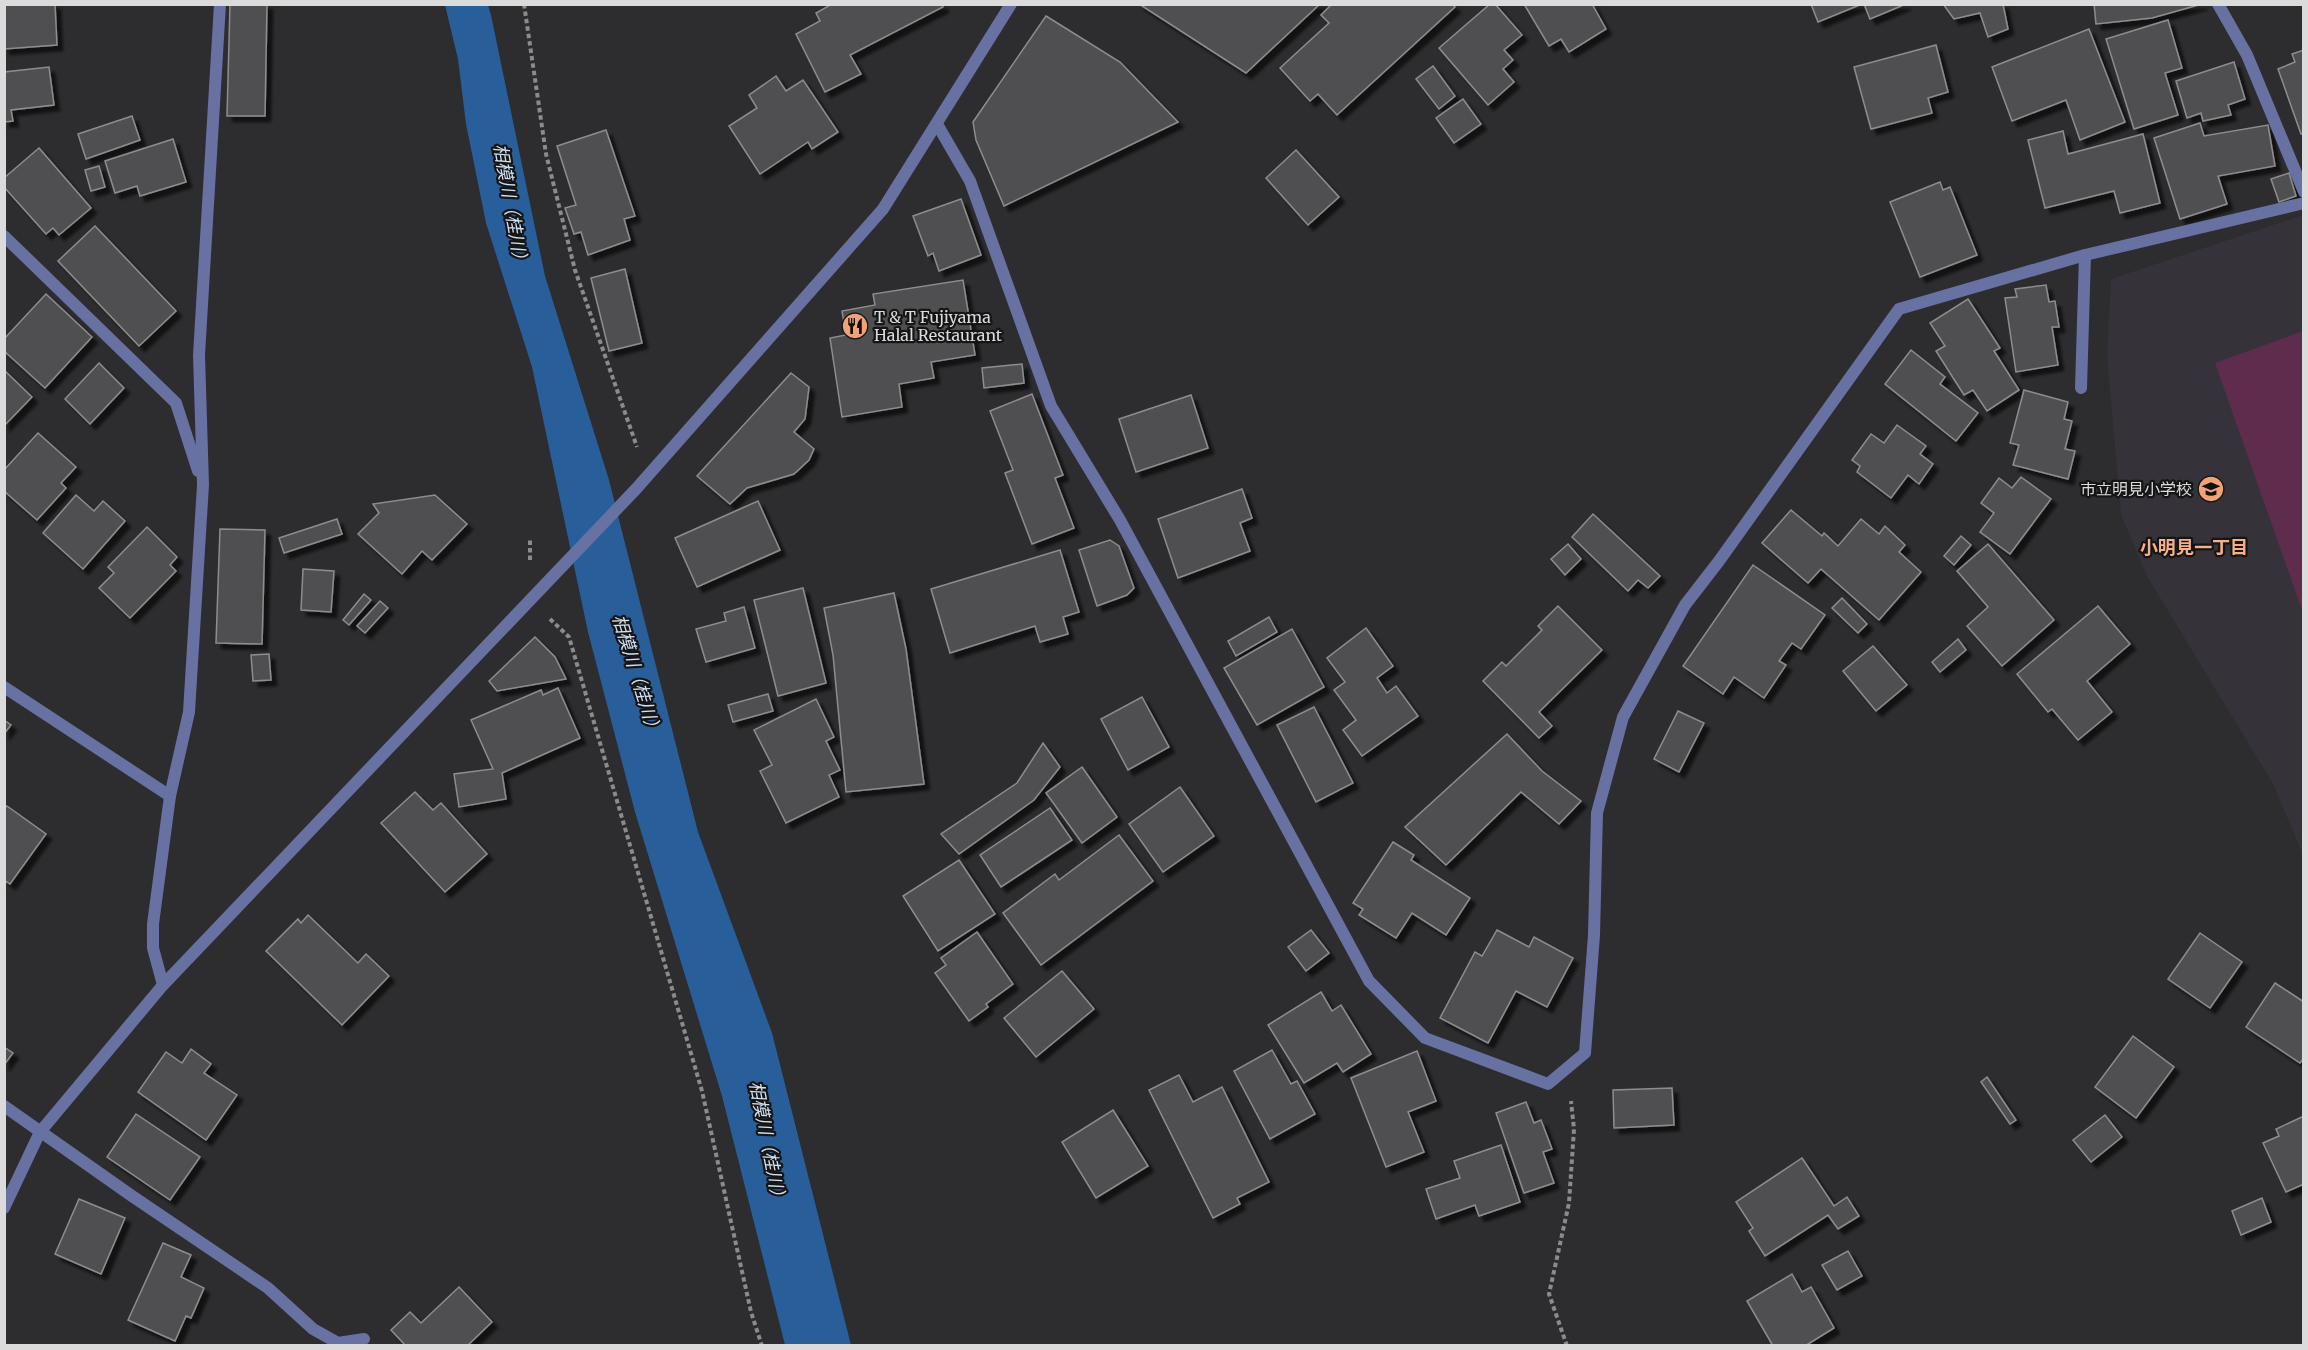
<svg xmlns="http://www.w3.org/2000/svg" width="2308" height="1350" viewBox="0 0 2308 1350" font-family="Merriweather,'Noto Sans JP',serif">
<style>
.built{fill:#35323a}
.pitch{fill:#5e2c4c}
.water{fill:#285e9a}
.building{fill:#504f51;stroke:#8e8c8e;stroke-width:1.5;filter:url(#shadow)}
.lines{fill:none;stroke-linecap:round;stroke-linejoin:round}
.path{stroke:#8b8b8c;stroke-width:4;stroke-dasharray:4.5 3;stroke-linecap:butt}
.minor{stroke:#6771a2;stroke-width:12}
.tertiary{stroke:#6771a2;stroke-width:12}
.labels{text-anchor:middle;dominant-baseline:central;stroke-width:4.5;stroke-linejoin:round;paint-order:stroke}
.poi-label{font-size:16px;fill:#dbdbdc;stroke:#151516;text-anchor:start}
.water-label{font-size:18px;font-style:italic;fill:#d2e0f2;stroke:#151516}
.neighbourhood-label{font-size:18px;font-weight:bold;fill:#f8b088;stroke:#151516}
</style>
<defs>
<filter id="shadow"><feDropShadow dx="5.5" dy="5.5" stdDeviation="1.5" flood-color="#0009"/></filter>
</defs>
<rect width="100%" height="100%" fill="#2d2c2e"/>
<!-- built -->
<polygon class="built" points="2303,215 2303,855 2273,784 2148,578 2121,515 2107,355 2111,279"/>
<!-- pitch -->
<polygon class="pitch" points="2303,331 2304,331 2303,613 2215,363"/>
<!-- water -->
<polygon class="water" points="445,5 488,5 491,15 545,276 609,480 698,832 772,1033 851,1345 785,1345 722,1096 635,812 588,632 532,367 486,223 466,124 458,59"/>
<!-- building -->
<g class="building">
<polygon points="4,4 55,4 57,45 4,49"/>
<polygon points="230,4 267,4 265,116 227,116"/>
<polygon points="832,4 942,4 943,7 850,55 861,74 825,92 796,34 820,21 816,13"/>
<polygon points="1139,4 1320,4 1246,73"/>
<polygon points="1332,4 1452,4 1455,7 1337,115 1318,94 1310,101 1280,68 1329,23 1321,15"/>
<polygon points="1490,4 1495,4 1522,35 1504,50 1513,60 1503,69 1514,82 1488,105 1439,48"/>
<polygon points="1524,4 1592,4 1606,29 1569,52 1561,39 1549,46"/>
<polygon points="1811,4 1862,4 1818,22"/>
<polygon points="1864,4 1906,4 1870,19"/>
<polygon points="1943,4 2003,4 2008,29 1988,37 1980,13 1954,19"/>
<polygon points="2094,4 2202,4 2152,18 2096,24"/>
<polygon points="1046,16 1120,62 1178,122 1004,206 976,140 973,122"/>
<polygon points="2168,20 2182,68 2165,73 2178,115 2134,129 2106,39"/>
<polygon points="2089,29 2125,122 2080,140 2066,100 2012,121 1992,67"/>
<polygon points="1936,45 1948,92 1928,98 1932,113 1871,129 1854,67"/>
<polygon points="2304,50 2304,133 2301,134 2278,69 2295,62 2292,54"/>
<polygon points="2234,62 2245,99 2228,105 2231,115 2203,121 2201,113 2187,118 2176,81"/>
<polygon points="1433,66 1455,96 1439,109 1416,79"/>
<polygon points="49,67 54,105 11,110 13,121 4,122 4,72"/>
<polygon points="776,76 786,91 803,80 838,132 812,149 808,142 760,174 729,126 757,108 749,95"/>
<polygon points="1463,99 1481,124 1454,143 1436,118"/>
<polygon points="132,116 140,140 86,159 78,134"/>
<polygon points="2200,123 2204,136 2268,125 2275,166 2218,176 2227,204 2180,219 2154,138"/>
<polygon points="606,130 635,216 624,219 630,240 588,255 581,232 574,234 565,208 576,205 557,146"/>
<polygon points="2063,131 2068,154 2143,134 2160,203 2120,213 2114,191 2045,208 2028,140"/>
<polygon points="173,139 186,182 140,196 137,186 115,193 105,161"/>
<polygon points="39,148 91,208 59,235 53,228 46,234 4,187 4,178"/>
<polygon points="1296,150 1339,197 1308,225 1266,178"/>
<polygon points="99,166 105,187 91,191 85,170"/>
<polygon points="2289,173 2296,196 2279,202 2271,179"/>
<polygon points="1940,182 1943,190 1950,187 1977,255 1920,277 1890,202"/>
<polygon points="961,199 981,255 939,271 933,253 928,256 913,216"/>
<polygon points="95,226 176,311 139,346 58,261"/>
<polygon points="625,269 642,343 609,351 591,278"/>
<polygon points="963,280 975,355 931,362 934,378 899,384 902,407 842,417 830,338 846,335 842,311 875,305 873,294"/>
<polygon points="2046,285 2049,302 2055,301 2059,327 2052,327 2058,365 2016,372 2005,298 2017,297 2015,289"/>
<polygon points="46,294 92,337 45,388 4,351 4,339"/>
<polygon points="1968,299 2000,348 1994,351 2019,390 1987,411 1973,390 1964,395 1936,351 1945,346 1930,323"/>
<polygon points="1911,350 1945,377 1940,384 1978,413 1956,441 1885,384"/>
<polygon points="99,363 124,388 90,424 65,399"/>
<polygon points="1022,364 1024,383 984,388 982,368"/>
<polygon points="4,370 32,397 4,426"/>
<polygon points="791,373 809,387 805,419 794,432 814,449 809,460 794,474 747,488 730,504 697,476"/>
<polygon points="2024,390 2068,402 2064,419 2072,421 2065,449 2075,451 2068,479 2013,465 2019,445 2010,443"/>
<polygon points="1032,394 1063,475 1055,478 1074,528 1032,544 1005,473 1013,470 990,411"/>
<polygon points="1191,395 1208,448 1136,472 1119,419"/>
<polygon points="1897,425 1926,446 1920,454 1933,464 1919,484 1908,475 1891,498 1857,472 1860,466 1852,460 1871,434 1884,443"/>
<polygon points="38,433 76,467 61,483 66,488 37,520 4,491 4,470"/>
<polygon points="2021,477 2051,499 2010,554 1980,532 1994,513 1981,503 1999,478 2012,488"/>
<polygon points="1242,489 1252,518 1240,523 1250,551 1178,578 1158,519"/>
<polygon points="76,495 94,511 103,501 125,521 83,569 43,533"/>
<polygon points="435,495 467,524 432,560 422,551 402,574 358,534 379,513 373,504"/>
<polygon points="758,501 780,550 697,587 675,538"/>
<polygon points="1791,510 1822,536 1824,533 1838,546 1861,519 1879,534 1885,526 1905,545 1899,552 1921,572 1879,620 1821,569 1808,583 1762,543"/>
<polygon points="1593,514 1660,576 1648,588 1638,580 1628,591 1572,537"/>
<polygon points="337,519 342,534 284,553 279,538"/>
<polygon points="147,527 177,557 170,565 176,571 130,618 99,588 114,573 108,567"/>
<polygon points="220,529 265,530 262,644 216,643"/>
<polygon points="1961,536 1971,545 1954,565 1944,556"/>
<polygon points="1110,540 1119,546 1134,588 1127,595 1097,606 1079,550"/>
<polygon points="1568,544 1581,559 1565,575 1551,559"/>
<polygon points="1988,544 2054,620 2002,666 1967,626 1988,607 1957,571"/>
<polygon points="1060,550 1079,612 1063,617 1068,634 1040,642 1035,626 950,653 931,589"/>
<polygon points="1753,565 1825,615 1801,649 1792,643 1779,661 1786,665 1764,698 1734,677 1723,694 1683,666"/>
<polygon points="303,569 334,571 331,612 301,610"/>
<polygon points="803,588 826,683 778,696 754,600"/>
<polygon points="894,593 906,649 924,784 846,792 833,655 824,608"/>
<polygon points="364,594 371,600 349,625 343,620"/>
<polygon points="1842,598 1867,624 1858,633 1832,608"/>
<polygon points="380,601 388,608 365,633 357,626"/>
<polygon points="1558,606 1602,650 1539,712 1552,726 1539,738 1483,681 1502,662 1506,666 1542,630 1538,626"/>
<polygon points="2098,606 2130,644 2087,681 2112,712 2078,740 2052,709 2048,712 2017,674"/>
<polygon points="744,607 755,648 706,662 696,629 726,621 724,613"/>
<polygon points="1269,617 1277,632 1236,656 1228,641"/>
<polygon points="1366,628 1393,666 1377,678 1387,693 1396,686 1418,716 1362,756 1343,730 1356,720 1334,690 1345,682 1327,658"/>
<polygon points="1292,629 1324,687 1257,725 1224,668"/>
<polygon points="535,637 555,657 566,679 497,691 489,681"/>
<polygon points="1958,639 1966,650 1940,672 1932,662"/>
<polygon points="1873,646 1907,685 1876,711 1843,671"/>
<polygon points="269,654 271,680 253,681 251,655"/>
<polygon points="558,688 580,738 502,773 506,799 459,807 454,774 493,769 471,720 541,690 543,695"/>
<polygon points="768,694 773,711 733,722 728,705"/>
<polygon points="1142,697 1169,747 1128,770 1101,719"/>
<polygon points="816,699 834,737 826,741 840,770 829,775 839,797 786,823 760,771 772,765 754,730"/>
<polygon points="1314,707 1353,783 1316,802 1277,725"/>
<polygon points="1678,711 1704,723 1679,772 1654,759"/>
<polygon points="4,720 11,725 4,734"/>
<polygon points="1507,734 1542,771 1581,801 1559,824 1521,792 1446,865 1405,827"/>
<polygon points="1043,743 1060,767 1034,800 959,854 941,834 1017,783"/>
<polygon points="1082,767 1117,817 1082,843 1046,793"/>
<polygon points="1180,787 1214,836 1163,872 1129,824"/>
<polygon points="415,792 433,810 441,803 487,854 445,892 381,823"/>
<polygon points="7,806 46,834 10,884 4,880 4,809"/>
<polygon points="1050,808 1072,840 1001,887 980,855"/>
<polygon points="1119,835 1153,881 1041,965 1003,913 1055,874 1059,880"/>
<polygon points="1393,842 1414,855 1411,860 1470,898 1446,935 1412,913 1396,938 1359,915 1363,909 1353,903"/>
<polygon points="959,860 995,914 938,951 903,896"/>
<polygon points="308,915 358,963 366,954 389,976 342,1025 266,951 298,919 301,923"/>
<polygon points="1311,930 1329,953 1306,971 1288,947"/>
<polygon points="1497,930 1529,947 1534,937 1573,958 1547,1007 1516,991 1488,1043 1440,1018 1475,952 1482,956"/>
<polygon points="977,932 1013,984 986,1004 988,1007 969,1021 935,973 946,965 941,958"/>
<polygon points="2200,933 2242,962 2210,1008 2168,979"/>
<polygon points="1062,971 1094,1009 1036,1057 1004,1018"/>
<polygon points="2275,983 2304,1002 2304,1058 2300,1063 2246,1027"/>
<polygon points="1321,992 1332,1011 1341,1005 1371,1054 1343,1072 1337,1063 1304,1083 1268,1025"/>
<polygon points="2133,1036 2174,1067 2136,1118 2095,1087"/>
<polygon points="4,1047 13,1053 4,1065"/>
<polygon points="191,1049 211,1064 204,1073 237,1095 206,1140 138,1092 166,1052 182,1063"/>
<polygon points="1272,1050 1291,1084 1297,1081 1315,1114 1270,1139 1234,1071"/>
<polygon points="1417,1051 1436,1101 1408,1112 1424,1152 1386,1167 1351,1078"/>
<polygon points="1179,1075 1193,1102 1222,1087 1269,1182 1237,1198 1240,1204 1213,1218 1149,1090"/>
<polygon points="1987,1077 2016,1120 2010,1124 1981,1082"/>
<polygon points="1672,1088 1674,1125 1614,1128 1613,1090"/>
<polygon points="1526,1102 1534,1123 1541,1120 1552,1149 1543,1152 1554,1183 1524,1193 1496,1113"/>
<polygon points="1113,1110 1148,1166 1096,1198 1062,1142"/>
<polygon points="136,1114 200,1157 170,1200 107,1157"/>
<polygon points="2105,1115 2122,1137 2091,1162 2073,1140"/>
<polygon points="2304,1116 2304,1184 2286,1192 2263,1143 2279,1136 2276,1129"/>
<polygon points="1501,1145 1520,1202 1479,1216 1475,1205 1436,1219 1426,1189 1460,1178 1454,1161"/>
<polygon points="1802,1158 1834,1206 1847,1197 1859,1216 1838,1229 1828,1215 1765,1256 1749,1231 1753,1228 1736,1202"/>
<polygon points="2262,1198 2271,1222 2241,1235 2232,1211"/>
<polygon points="79,1199 125,1218 101,1274 55,1254"/>
<polygon points="163,1243 191,1255 181,1277 204,1288 191,1318 186,1316 175,1341 128,1320"/>
<polygon points="1848,1251 1862,1276 1837,1290 1822,1265"/>
<polygon points="1792,1274 1802,1292 1811,1287 1834,1328 1805,1346 1773,1346 1747,1301"/>
<polygon points="459,1287 492,1322 467,1346 406,1346 391,1330 410,1312 421,1323"/>
</g>
<g class="lines">
<!-- path -->
<g class="path">
<polyline points="524,4 546,154 575,270 637,447"/>
<polyline points="530,560 530,540"/>
<polyline points="550,619 569,637 702,1091 751,1312 762,1346"/>
<polyline points="1567,1346 1549,1294 1569,1203 1574,1129 1571,1101"/>
</g>
<!-- minor -->
<g class="minor">
<polyline points="2218,4 2247,55 2304,192"/>
<polyline points="937,124 970,181 1051,406 1120,520 1369,981 1425,1038 1548,1084 1585,1053 1594,935 1597,813 1623,717 1685,605 1719,561 1899,309 2085,255 2304,203"/>
<polyline points="4,236 176,403 198,471"/>
<polyline points="2081,388 2085,255"/>
<polyline points="4,687 170,796"/>
<polyline points="163,985 153,948 153,924 170,796 189,712 203,485 199,355 220,4"/>
<polyline points="4,1106 132,1196 268,1288 313,1329 338,1343 364,1339"/>
</g>
<!-- tertiary -->
<polyline class="tertiary" points="4,1208 40,1132 163,985 636,489 883,209 1011,4"/>
</g>
<!-- icons -->
<defs>
<g id="restaurant-disc" transform="scale(1.35)"><circle r="9.5" fill="#efa377" stroke="#151516"/><path d="M-5-6h1v4h1v-4h1v4h1v-4h1v5L-1.5 .5V6h-2V.5L-5-1ZM5-6V6H3V1.5H1.5Q1.5-4 5-6Z" fill="#111"/></g>
<g id="school-disc" transform="scale(1.35)"><circle r="9.5" fill="#efa377" stroke="#151516"/><path d="M0-5L7-2L0 1L-7-2ZM-4 1L0 2.5L4 1V4Q0 6-4 4Z" fill="#111"/></g>
</defs>
<g fill-rule="evenodd">
<use href="#restaurant-disc" x="855" y="326"/>
<use href="#school-disc" x="2211" y="489"/>
</g>
<g class="labels">
<!-- poi labels -->
<g class="poi-label">
<text x="874" y="317">T &amp; T Fujiyama<tspan x="874" dy="18">Halal Restaurant</tspan></text>
<text x="2192" y="489" text-anchor="end">市立明見小学校</text>
</g>
<!-- water labels -->
<g class="water-label">
<text transform="translate(511 206) rotate(80)">相模川（桂川）</text>
<text transform="translate(637 675) rotate(73)">相模川（桂川）</text>
<text transform="translate(768 1143) rotate(79)">相模川（桂川）</text>
</g>
<!-- neighbourhood labels -->
<g class="neighbourhood-label">
<text x="2194" y="547">小明見一丁目</text>
</g>
</g>
<!-- border -->
<rect width="2308" height="1350" fill="none" stroke="#dbdbdc" stroke-width="12"/>
</svg>
